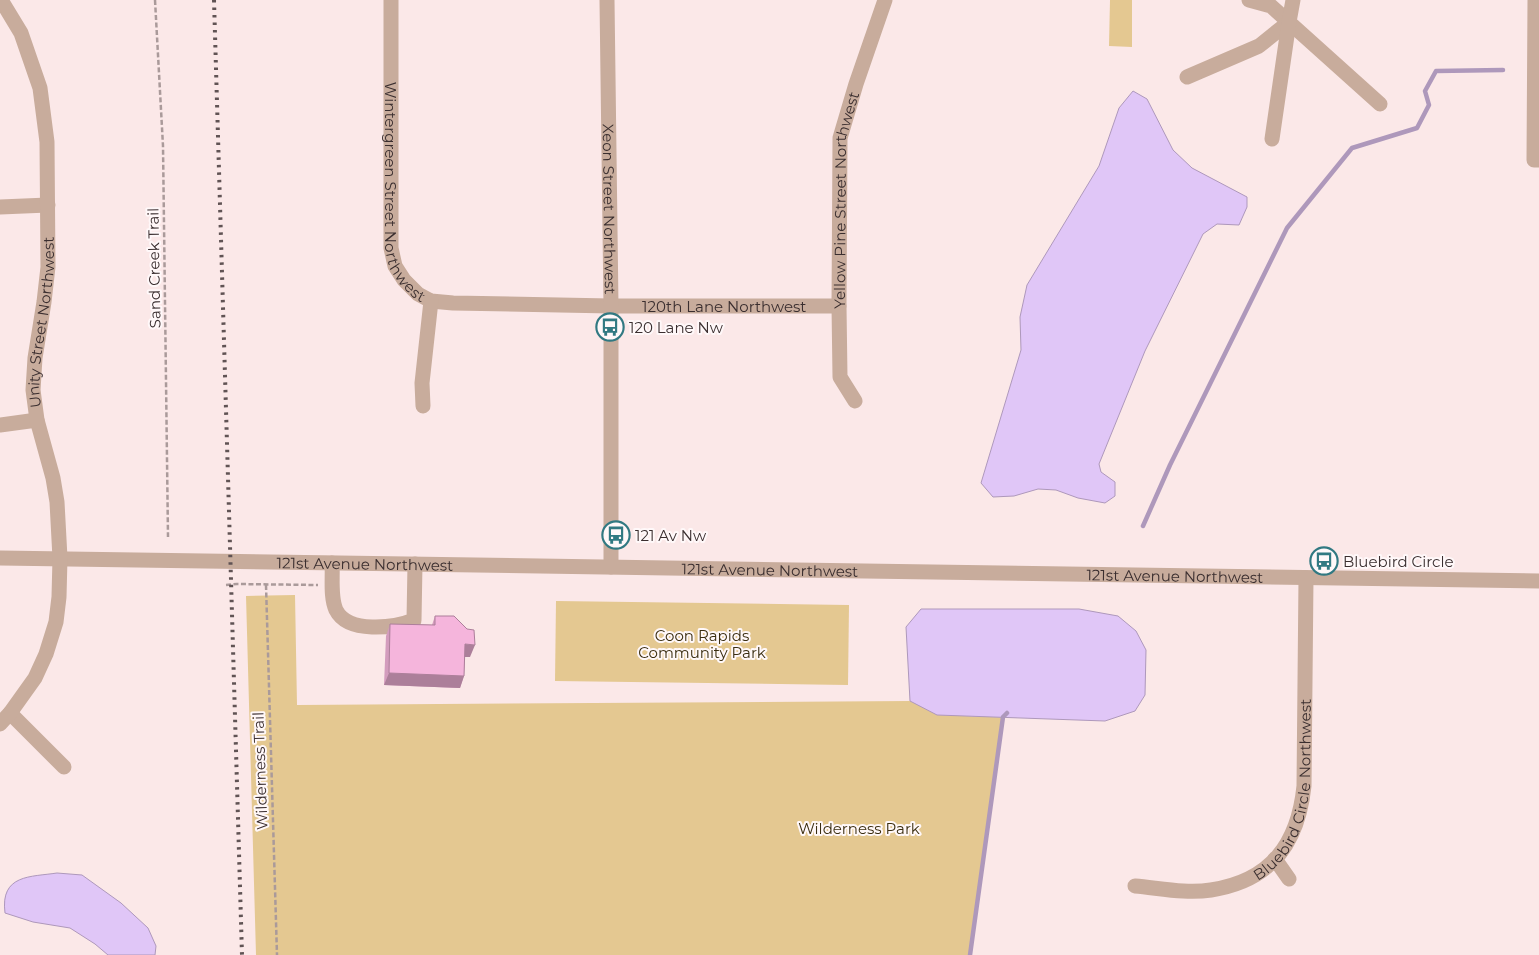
<svg xmlns="http://www.w3.org/2000/svg" width="1539" height="955" viewBox="0 0 1539 955" font-family="Montserrat,sans-serif">
<style>
.green{fill:#e4c891}
.water{fill:#e0c6f7;stroke:#ae98bb}
.lines{fill:none;stroke-linecap:round;stroke-linejoin:round}
.stream{stroke:#ae98bb;stroke-width:4.5}
.path{stroke:#aa9a9a;stroke-width:2.5;stroke-dasharray:5 2.5;stroke-linecap:butt}
.minor{stroke:#c8ac9c;stroke-width:15}
.rail{stroke:#605354;stroke-width:4;stroke-dasharray:2.5 5;stroke-linecap:butt}
.wall{fill:#d39cbd}
.shaded-wall{fill:#ac7f9a}
.building{fill:#f5b5dc;stroke:#ac7f9a}
.labels{text-anchor:middle;dominant-baseline:central;stroke-width:4;stroke-linejoin:round;paint-order:stroke}
.street-label{font-size:15px;fill:#3a2e2f;stroke:#fff8f9}
.poi-label{font-size:15px;fill:#3a2e2f;stroke:#fff8f9;text-anchor:start}
.park-label{font-size:15px;fill:#3a2d10;stroke:#fff8f9}
</style>
<rect width="100%" height="100%" fill="#fbe8e8"/>
<!-- green -->
<g class="green">
<polygon points="1110,0 1132,0 1132,47 1109,46"/>
<polygon points="295,595 297,705 910,701 1003,717 970,955 256,955 246,596"/>
<polygon points="556,601 849,605 848,685 555,681"/>
</g>
<!-- water -->
<g class="water">
<polygon points="1133,91 1147,99 1173,150 1192,168 1247,197 1247,207 1239,225 1217,224 1203,234 1145,351 1099,464 1101,472 1115,482 1115,496 1105,503 1078,498 1056,490 1038,489 1014,496 993,497 981,483 1021,350 1020,317 1027,285 1099,166 1119,108"/>
<polygon points="921,609 1079,609 1118,616 1136,631 1146,650 1145,695 1135,711 1105,721 937,715 910,701 906,627"/>
<path d="M57 873 82 875 121 903 148 928 156 946 155 955H108L95 944 70 928 33 922 5 913C0 874 31 877 57 873Z"/>
</g>
<g class="lines">
<!-- stream -->
<g class="stream">
<polyline points="1143,526 1170,465 1287,228 1352,148 1417,128 1429,105 1425,91 1436,71 1503,70"/>
<polyline points="970,955 1003,717 1007,713"/>
</g>
<!-- path -->
<g class="path">
<polyline points="155,0 163,146 168,537"/>
<polyline points="226,585 237,584 318,585"/>
<polyline points="266,585 277,955"/>
</g>
<!-- minor -->
<g class="minor">
<path id="s1" d="M391 0V248L395 266 404 280 418 294 431 301 453 303 611 306H839"/>
<path id="s2" d="M607 0 611 306V567"/>
<polyline points="1249,0 1271,6 1380,104"/>
<polyline points="1535,0 1534,160 1539,160"/>
<polyline points="1187,77 1259,46 1289,22"/>
<polyline points="1272,139 1289,22 1293,0"/>
<polyline points="0,207 48,205"/>
<path id="s3" d="M855 401 840 377 839 306 840 138 856 84 885 0"/>
<polyline points="423,406 422,383 431,301"/>
<polyline points="0,425 37,420"/>
<path id="s4" d="M0 558 1539 581"/>
<path d="M332 563C333 577 330 597 336 610 348 634 394 628 414 620L415 564"/>
<polyline points="10,713 64,767"/>
<path id="s5" d="M0 724 10 713 35 678 46 654 56 622 59 597 60 558 57 502 53 478 37 420 33 390 35 358 44 302 48 267 47 142 40 88 21 33 1 0"/>
<polyline points="1275,859 1289,879"/>
<path id="s6" d="M1135 886C1159 888 1186 894 1211 890 1271 881 1298 844 1304 786L1306 578"/>
</g>
<!-- rail -->
<polyline class="rail" points="214,0 242,955"/>
</g>
<!-- wall -->
<polygon class="wall" points="435,616 470,657 465,657 464,676 460,688 384,685 386,636 390,624 432,625"/>
<!-- shaded-wall -->
<g class="shaded-wall">
<polygon points="465,644 475,645 470,657 460,657"/>
<polygon points="389,673 464,676 460,688 384,685"/>
</g>
<!-- building -->
<polygon class="building" points="435,616 454,616 467,629 474,630 475,645 465,644 464,676 389,673 390,624 435,625"/>
<!-- icons -->
<defs>
<g id="bus-ring" transform="scale(1.4375)"><circle r="9.5" fill="#fff8f9" stroke="#317982" stroke-width="1.5"/><path d="M-5-6H5V4H4V6H2V4H-2V6H-4V4H-5ZM-3.5-4V0h7V-4ZM-3.5 1.2v1.5H-2V1.2ZM2 1.2v1.5H3.5V1.2Z" fill="#317982"/></g>
</defs>
<g fill-rule="evenodd">
<use href="#bus-ring" x="610" y="327"/>
<use href="#bus-ring" x="616" y="535"/>
<use href="#bus-ring" x="1324" y="561"/>
</g>
<g class="labels">
<!-- street labels -->
<g class="street-label">
<text stroke="none"><textPath href="#s1" startOffset="196">Wintergreen Street Northwest</textPath></text>
<text stroke="none"><textPath href="#s3" startOffset="206">Yellow Pine Street Northwest</textPath></text>
<text stroke="none"><textPath href="#s2" startOffset="209">Xeon Street Northwest</textPath></text>
<text transform="translate(154 268) rotate(-91)">Sand Creek Trail</text>
<text stroke="none"><textPath href="#s1" startOffset="611">120th Lane Northwest</textPath></text>
<text stroke="none"><textPath href="#s5" startOffset="421">Unity Street Northwest</textPath></text>
<text stroke="none"><textPath href="#s4" startOffset="365">121st Avenue Northwest</textPath></text>
<text stroke="none"><textPath href="#s4" startOffset="770">121st Avenue Northwest</textPath></text>
<text stroke="none"><textPath href="#s4" startOffset="1175">121st Avenue Northwest</textPath></text>
<text transform="translate(260 771) rotate(-92)">Wilderness Trail</text>
<text stroke="none"><textPath href="#s6" startOffset="219">Bluebird Circle Northwest</textPath></text>
</g>
<!-- poi labels -->
<g class="poi-label">
<text x="629" y="327">120 Lane Nw</text>
<text x="635" y="535">121 Av Nw</text>
<text x="1343" y="561">Bluebird Circle</text>
</g>
<!-- park labels -->
<g class="park-label">
<text x="702" y="635">Coon Rapids<tspan x="702" dy="17">Community Park</tspan></text>
<text x="859" y="828">Wilderness Park</text>
</g>
</g>
</svg>
